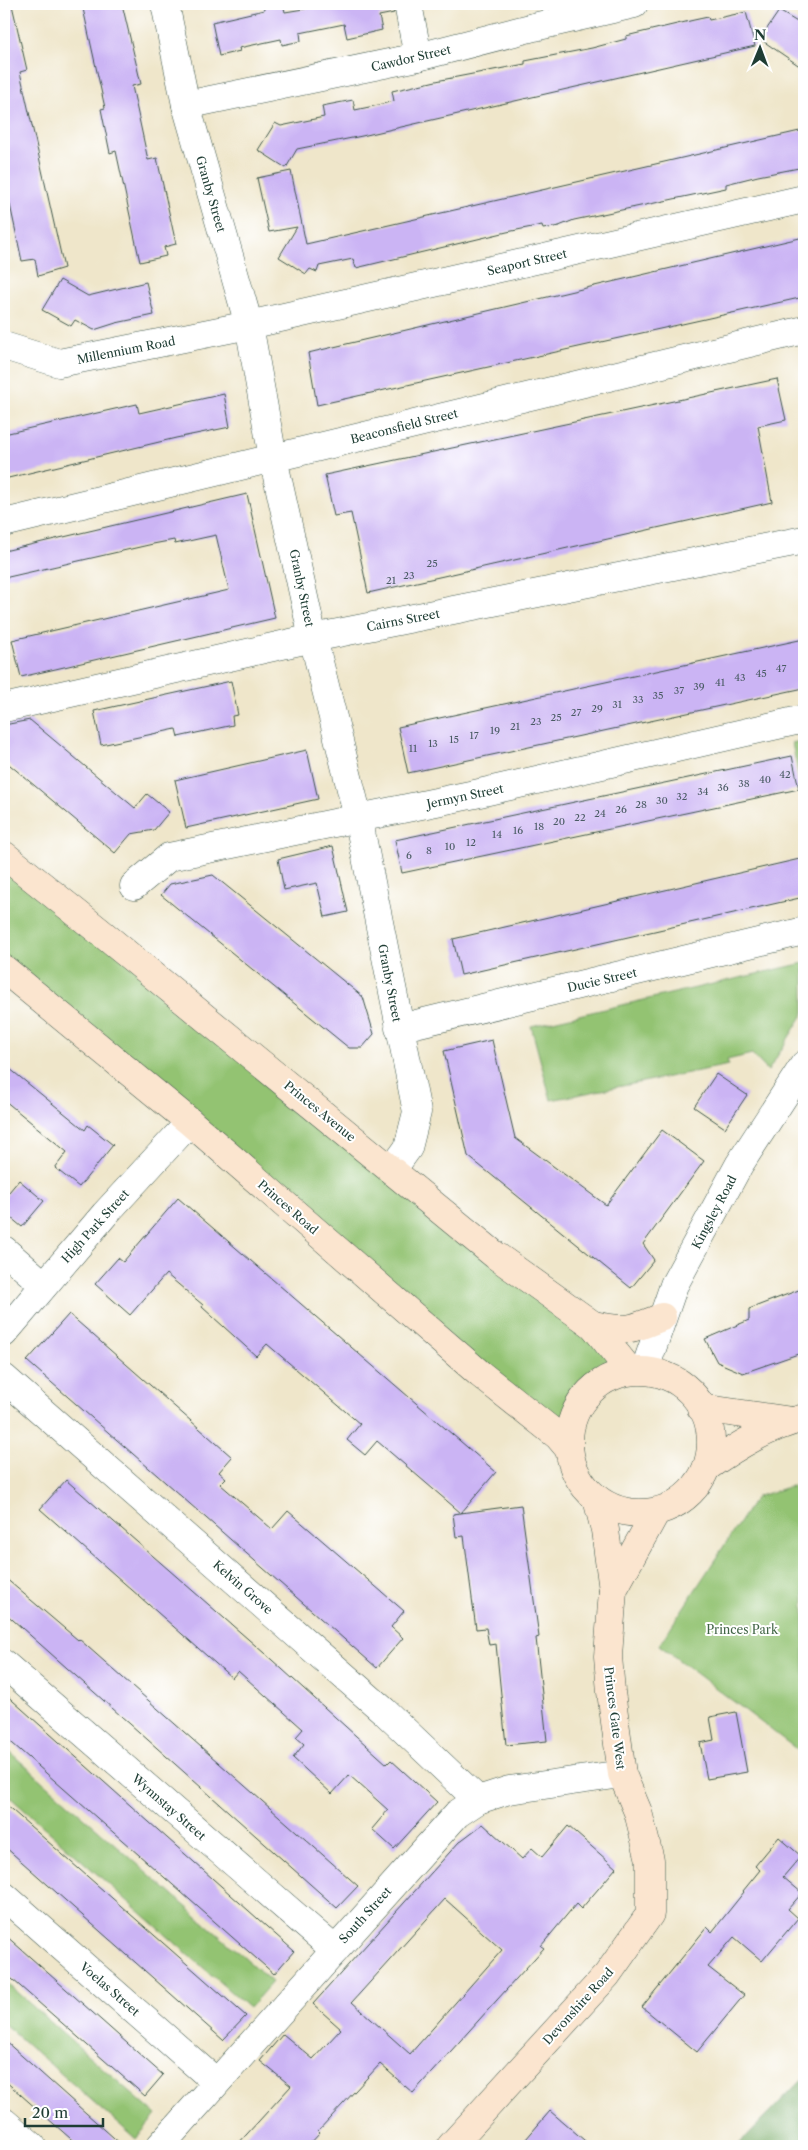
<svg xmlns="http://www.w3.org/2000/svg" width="808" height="2150" viewBox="0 0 808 2150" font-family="'Libre Caslon Text',serif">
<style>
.green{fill:#93c372;stroke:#598053}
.forest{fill:#76a964;stroke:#4a734c}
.building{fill:#cbb4f4;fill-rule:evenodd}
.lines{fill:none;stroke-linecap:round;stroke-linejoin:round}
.minor-casing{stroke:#3e564a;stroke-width:29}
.secondary-casing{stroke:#3e564a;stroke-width:29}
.minor{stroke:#fff;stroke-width:28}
.secondary{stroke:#fbe5cf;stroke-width:28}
.labels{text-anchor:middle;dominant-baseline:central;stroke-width:4;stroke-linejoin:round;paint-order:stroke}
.number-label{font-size:10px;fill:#4a5b64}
.street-label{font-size:12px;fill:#1f3d34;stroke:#fff}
.park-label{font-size:12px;fill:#426547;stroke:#fff}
</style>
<rect width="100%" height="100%" fill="#fff"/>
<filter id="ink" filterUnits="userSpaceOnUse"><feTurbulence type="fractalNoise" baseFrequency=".02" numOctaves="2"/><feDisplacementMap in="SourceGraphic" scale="10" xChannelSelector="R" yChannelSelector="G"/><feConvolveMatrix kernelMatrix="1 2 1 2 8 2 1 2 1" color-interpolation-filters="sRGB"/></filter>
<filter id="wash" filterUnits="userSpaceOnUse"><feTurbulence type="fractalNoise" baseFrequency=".0096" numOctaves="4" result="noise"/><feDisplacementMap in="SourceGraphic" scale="20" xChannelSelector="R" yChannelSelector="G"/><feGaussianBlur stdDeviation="1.12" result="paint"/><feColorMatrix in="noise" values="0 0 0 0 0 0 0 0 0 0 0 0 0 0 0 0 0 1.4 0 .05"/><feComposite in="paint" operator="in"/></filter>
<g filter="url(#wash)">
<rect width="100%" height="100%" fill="#efe6ca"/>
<!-- green -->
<g class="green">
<polygon points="804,740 804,803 792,743"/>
<path d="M4 855 630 1371C586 1383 572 1404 569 1449L4 969Z"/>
<polygon points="804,963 804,1013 768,1071 752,1054 727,1060 729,1065 551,1100 531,1026"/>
<polygon points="804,1482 804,1755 659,1645 756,1497"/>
<polygon points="4,1747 272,1982 249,2008 4,1792"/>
<polygon points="4,1981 156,2115 136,2139 4,2024"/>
</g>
<!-- forest -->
<polygon class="forest" points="804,2077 804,2146 738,2146 738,2145"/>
<g id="blocks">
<!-- building -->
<g class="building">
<polygon points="82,4 122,4 141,84 132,86 148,160 157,158 176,244 164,247 166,256 140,262 116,151 110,153 101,109 105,108"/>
<polygon points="263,4 283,4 285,12 334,4 393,4 394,13 379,16 382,30 347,38 344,24 300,33 301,41 282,45 281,39 239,48 240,51 219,56 212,22 264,10"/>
<polygon points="12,5 27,70 20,72 64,268 38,276 35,259 22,261 9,200 4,201 4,6"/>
<polygon points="779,11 804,26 804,69 760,39"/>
<polygon points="746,12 755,46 362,136 297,149 286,168 258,150 275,123 281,126 324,117 322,106 353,100 355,110 374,106 394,101 392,91 436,81 525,64 525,61 592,48 626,39 626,36 694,20 708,17 709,20"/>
<polygon points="804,130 804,167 758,176 726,184 726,188 574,220 559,226 543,229 542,225 507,232 356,268 353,259 319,266 317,272 310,269 306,274 279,257 297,227 269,232 257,178 291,171 306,244"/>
<polygon points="804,237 804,297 317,405 308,353"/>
<polygon points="60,280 88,296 146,282 154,315 116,323 94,330 75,320 71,326 42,310"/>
<polygon points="777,379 786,420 758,426 772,502 368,593 351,513 334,516 325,475"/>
<polygon points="224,394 230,427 176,438 4,479 4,434 137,404 139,413"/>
<polygon points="247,494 275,618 21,677 12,640 229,590 216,535 175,544 174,540 153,544 4,578 4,551"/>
<polygon points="804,639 804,688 408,773 398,727"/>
<polygon points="231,681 238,715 232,716 233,725 178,737 176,729 101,745 94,711"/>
<polygon points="30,720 135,808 147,794 169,812 154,830 131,834 115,853 4,760 4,725"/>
<polygon points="307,750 318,799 186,828 175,780"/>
<polygon points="792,756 799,789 402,873 395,840"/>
<polygon points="333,846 348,912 325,917 317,883 284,890 278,859"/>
<polygon points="804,858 804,897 461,975 453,939"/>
<polygon points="213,875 363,997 374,1034 362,1048 349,1048 161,895 170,884"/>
<polygon points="492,1040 515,1138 606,1205 662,1130 704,1161 643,1244 654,1260 631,1288 468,1156 444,1051"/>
<polygon points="4,1064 85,1130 88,1125 113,1145 79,1187 55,1168 67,1152 4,1100"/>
<polygon points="716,1074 747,1095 725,1128 694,1107"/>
<polygon points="19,1180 44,1201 22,1227 4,1212 4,1198"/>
<polygon points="178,1198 496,1472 461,1513 377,1441 365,1455 347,1440 360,1424 267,1344 256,1356 202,1307 203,1305 166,1274 130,1315 95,1284 118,1258 123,1262"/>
<polygon points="804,1288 804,1352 743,1373 717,1362 705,1339 749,1320 749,1309"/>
<polygon points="69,1314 232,1457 219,1472 226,1478 220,1484 272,1529 288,1511 404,1611 391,1627 403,1638 377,1668 27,1361"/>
<polygon points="66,1480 272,1660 356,1736 387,1764 391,1760 437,1802 394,1849 372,1829 388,1810 349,1775 332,1794 293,1758 304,1744 296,1737 303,1729 238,1671 232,1678 40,1509"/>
<polygon points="521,1505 539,1637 536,1638 547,1741 506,1745 496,1644 489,1645 486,1628 476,1629 464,1536 456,1537 453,1514"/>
<polygon points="4,1577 78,1640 79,1639 358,1886 337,1908 4,1612"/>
<polygon points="4,1693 294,1951 274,1974 4,1736"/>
<polygon points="736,1712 747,1772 707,1779 700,1743 714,1740 710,1717"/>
<polygon points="4,1803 246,2016 223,2040 4,1846"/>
<path d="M483 1824 522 1859 532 1848 542 1857 568 1826 616 1868 581 1909 576 1904 541 1946 544 1948 413 2093 380 2064 318 2131 320 2133 308 2146H236L291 2086 260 2061 283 2034 313 2059 341 2029 313 2004 459 1842ZM445 1899 502 1950 410 2054 352 2002Z"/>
<polygon points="779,1837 801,1856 783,1877 802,1893 788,1909 798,1918 762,1961 734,1937 708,1967 744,1995 697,2052 642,2007 707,1927 712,1932 744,1892 743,1891 760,1870 755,1866"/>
<polygon points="4,1934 163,2075 145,2096 4,1972"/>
<polygon points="4,2040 123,2146 79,2146 4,2080"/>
<polygon points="550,2111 591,2146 520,2146"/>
</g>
</g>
</g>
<g filter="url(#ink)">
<use href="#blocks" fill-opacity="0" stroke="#3e564a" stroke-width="1"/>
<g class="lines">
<!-- minor casing -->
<g class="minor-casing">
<g id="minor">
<polyline points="165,4 186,105 249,325 273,458 313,638 358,817 417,1112 408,1148 392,1170"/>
<polyline points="408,4 418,57"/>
<polyline points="186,105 418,57 534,27 634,4"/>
<polyline points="4,346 59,363 249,325 804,199"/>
<polyline points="4,523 804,330"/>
<polyline points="4,708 313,638 804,540"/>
<polyline points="134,886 169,857 475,794 804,719"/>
<polyline points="399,1028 804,931"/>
<polyline points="4,1250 44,1285"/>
<polyline points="4,1333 105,1214 190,1122"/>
<polyline points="645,1369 674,1285 739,1165 804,1065"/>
<polyline points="4,1378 384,1711 478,1800"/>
<polyline points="4,1664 335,1950"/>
<polyline points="4,1896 216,2082"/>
<polyline points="4,2122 32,2146"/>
<polyline points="160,2146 457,1814 478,1800 509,1790 622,1774"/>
</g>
</g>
<!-- secondary casing -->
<g class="secondary-casing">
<g id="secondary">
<polyline points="4,855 99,931 495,1255 593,1325 630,1371"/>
<polyline points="4,969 190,1122 480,1374 558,1436 569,1449"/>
<path d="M593 1325C627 1332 630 1330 662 1317"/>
<circle cx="640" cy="1442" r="71"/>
<polyline points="701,1408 792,1421"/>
<path d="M707 1467C737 1446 768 1427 804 1418"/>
<polyline points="613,1590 656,1512"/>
<polyline points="451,2146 607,1975 650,1914 650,1860 638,1812 622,1774 611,1692 608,1656 613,1590 605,1530 597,1499"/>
</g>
</g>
<!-- minor -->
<use href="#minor" class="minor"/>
<!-- secondary -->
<use href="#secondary" class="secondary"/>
</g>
</g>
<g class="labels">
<!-- number labels -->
<g class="number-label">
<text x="432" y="563">25</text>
<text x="409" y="575">23</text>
<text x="391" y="580">21</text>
<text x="781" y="668">47</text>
<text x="761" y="673">45</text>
<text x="740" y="677">43</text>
<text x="720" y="682">41</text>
<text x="699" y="686">39</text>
<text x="679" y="690">37</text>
<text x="658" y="695">35</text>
<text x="638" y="699">33</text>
<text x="617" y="704">31</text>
<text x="597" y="708">29</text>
<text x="576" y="712">27</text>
<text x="556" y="717">25</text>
<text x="536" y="721">23</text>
<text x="515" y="726">21</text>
<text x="495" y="730">19</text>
<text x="474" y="735">17</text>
<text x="454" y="739">15</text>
<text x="433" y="743">13</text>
<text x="413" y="748">11</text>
<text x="785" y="774">42</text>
<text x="765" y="779">40</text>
<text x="744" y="783">38</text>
<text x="723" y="787">36</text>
<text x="703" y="791">34</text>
<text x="682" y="796">32</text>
<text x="662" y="800">30</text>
<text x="641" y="804">28</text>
<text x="621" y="809">26</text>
<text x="600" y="813">24</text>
<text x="580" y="817">22</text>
<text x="559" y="821">20</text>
<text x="539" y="826">18</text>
<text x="518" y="830">16</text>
<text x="497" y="834">14</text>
<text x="471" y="842">12</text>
<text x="450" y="846">10</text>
<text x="429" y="850">8</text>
<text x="409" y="855">6</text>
</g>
<!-- street labels -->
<g class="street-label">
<text transform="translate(411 58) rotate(-13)">Cawdor Street</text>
<text transform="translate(211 194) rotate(74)">Granby Street</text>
<text transform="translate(527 262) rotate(-13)">Seaport Street</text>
<text transform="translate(126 350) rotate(-11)">Millennium Road</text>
<text transform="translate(404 426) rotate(-14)">Beaconsfield Street</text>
<text transform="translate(302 588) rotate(78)">Granby Street</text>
<text transform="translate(403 620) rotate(-11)">Cairns Street</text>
<text transform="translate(465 796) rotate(-12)">Jermyn Street</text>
<text transform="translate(602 980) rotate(-13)">Ducie Street</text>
<text transform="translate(390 983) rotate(79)">Granby Street</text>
<text transform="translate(320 1111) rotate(39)">Princes Avenue</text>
<text transform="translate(288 1207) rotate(41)">Princes Road</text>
<text transform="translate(714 1212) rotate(-62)">Kingsley Road</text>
<text transform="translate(95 1226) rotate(-48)">High Park Street</text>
<text transform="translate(243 1587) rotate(41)">Kelvin Grove</text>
<text transform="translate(615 1718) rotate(83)">Princes Gate West</text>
<text transform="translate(169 1807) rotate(41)">Wynnstay Street</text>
<text transform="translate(365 1915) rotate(-48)">South Street</text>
<text transform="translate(110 1989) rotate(41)">Voelas Street</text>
<text transform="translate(578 2006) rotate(-48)">Devonshire Road</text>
</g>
<!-- park labels -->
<g class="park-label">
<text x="742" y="1629">Princes Park</text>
</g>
</g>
<!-- margin -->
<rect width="808" height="2150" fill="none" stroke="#fff" stroke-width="20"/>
<!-- north arrow -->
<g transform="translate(760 48) rotate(1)" stroke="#ffffff" stroke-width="4" paint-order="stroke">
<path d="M0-4L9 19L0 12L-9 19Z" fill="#1f3d34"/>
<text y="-8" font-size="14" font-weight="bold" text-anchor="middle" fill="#1f3d34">N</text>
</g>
<!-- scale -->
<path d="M25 2118v8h78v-8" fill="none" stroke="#1f3d34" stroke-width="2.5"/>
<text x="32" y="2118" font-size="15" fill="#1f3d34" stroke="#ffffff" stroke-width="4" paint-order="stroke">20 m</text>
</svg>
